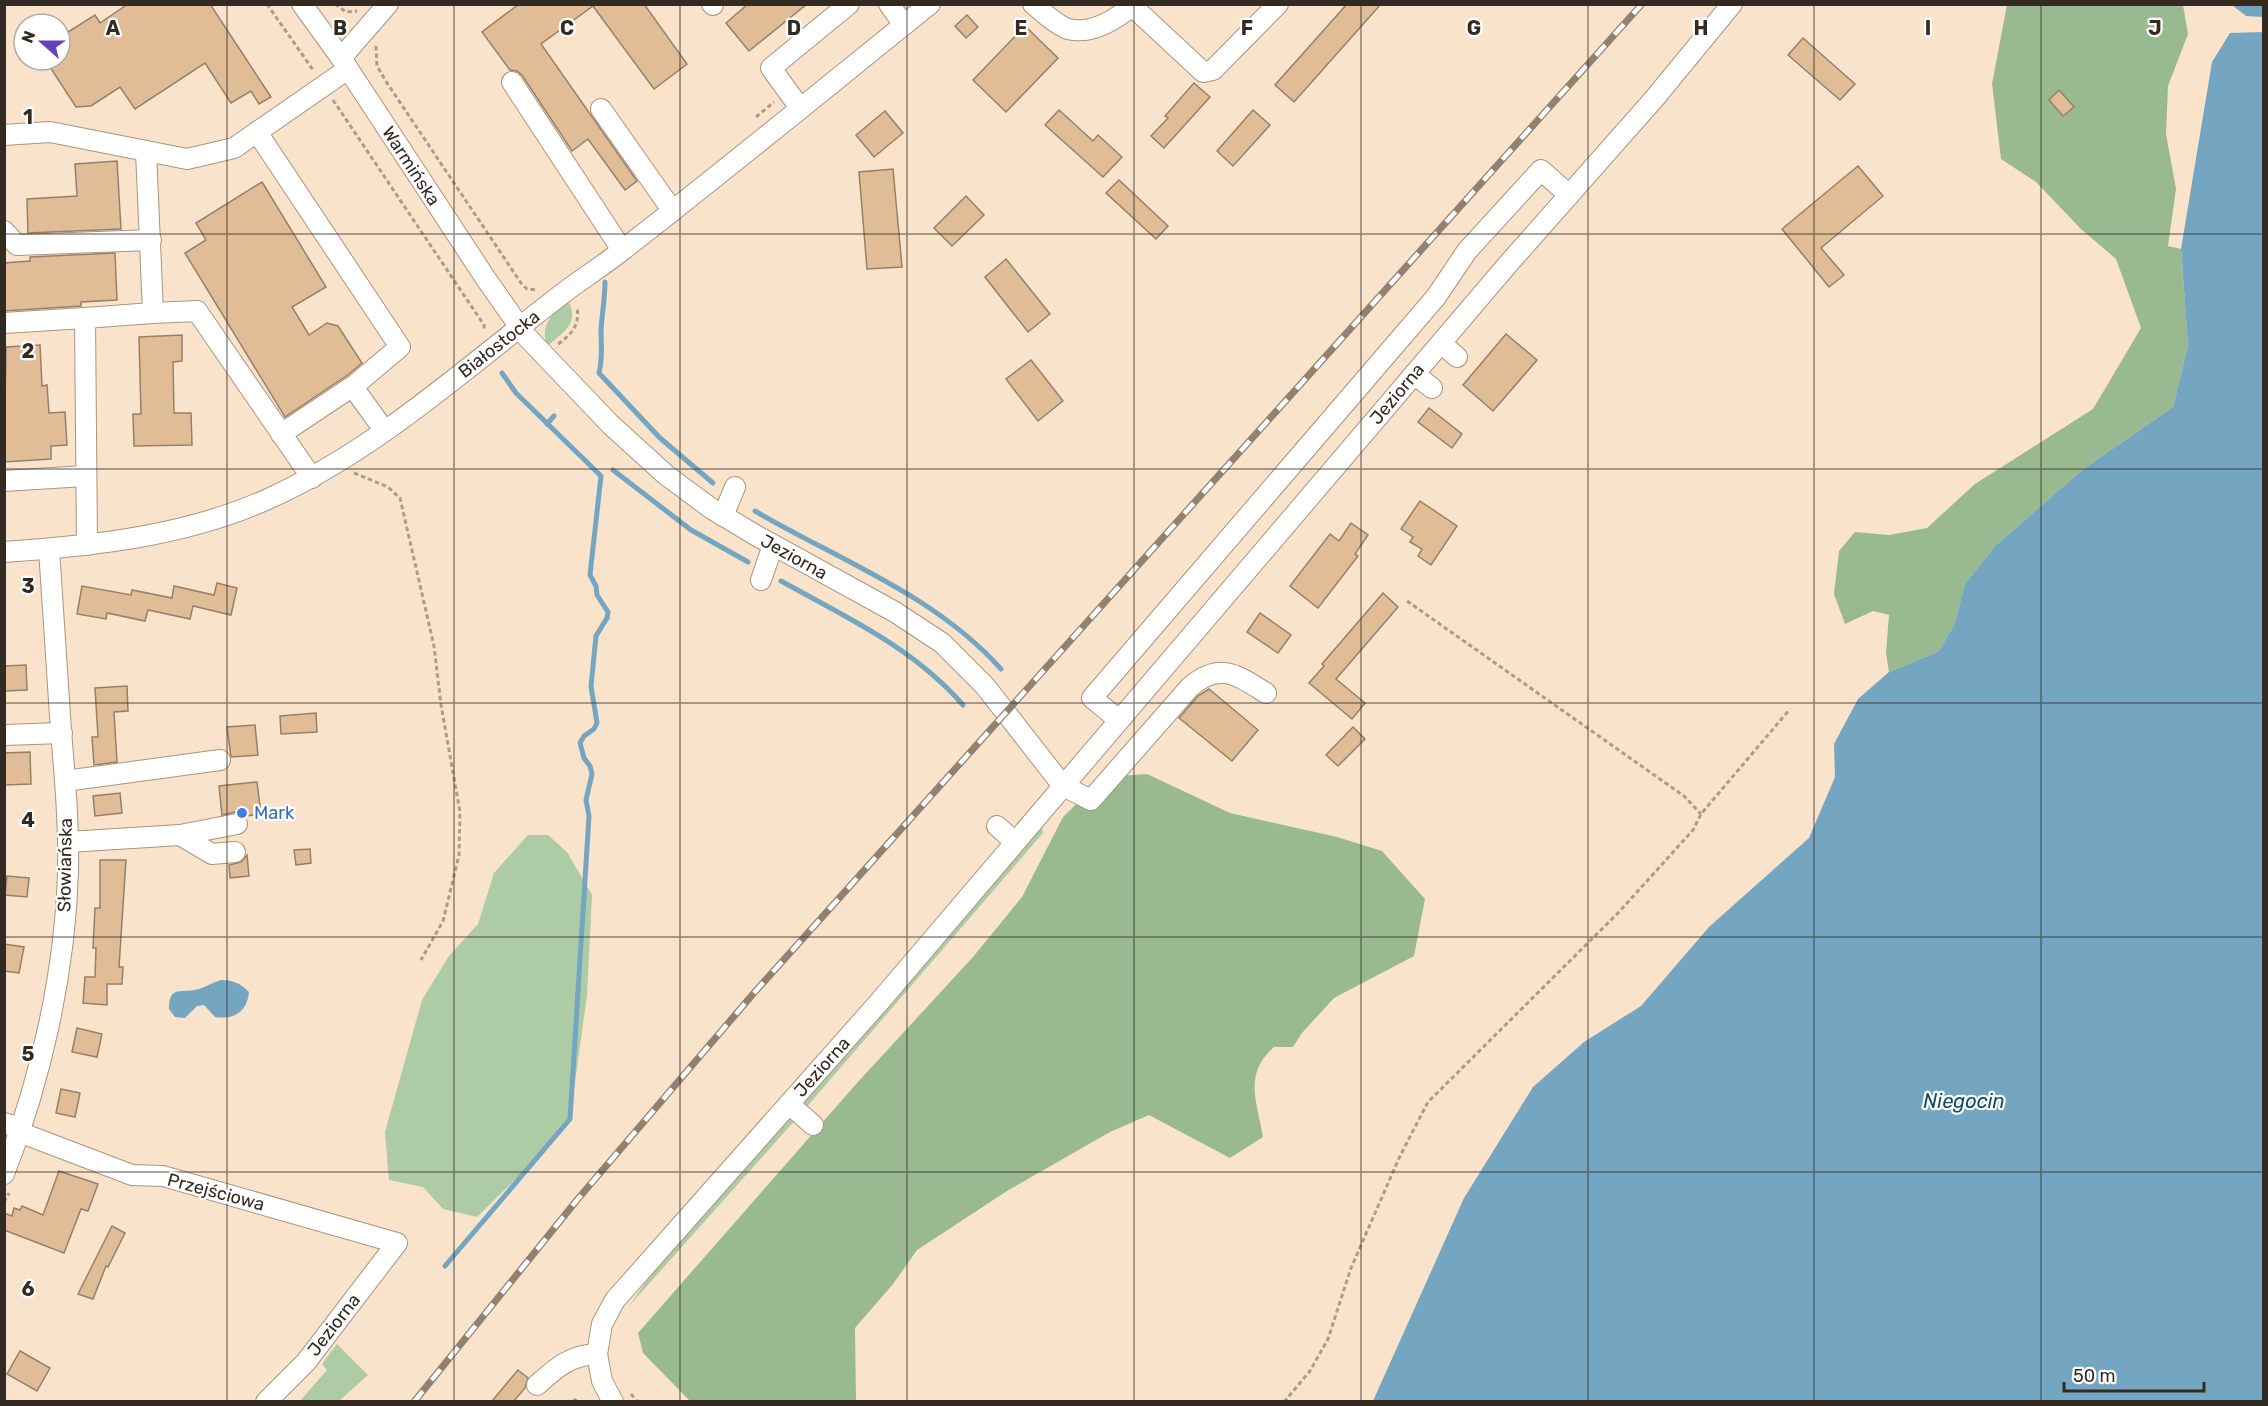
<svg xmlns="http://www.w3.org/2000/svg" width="2268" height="1406" viewBox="0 0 2268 1406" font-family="Rubik,sans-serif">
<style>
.green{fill:#adcba5}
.forest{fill:#99b991}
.water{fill:#75a6c1}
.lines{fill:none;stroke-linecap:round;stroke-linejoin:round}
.stream{stroke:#75a6c1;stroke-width:5}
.building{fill:#e1bd97;stroke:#95806b;stroke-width:1.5}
.minor-casing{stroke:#aa957f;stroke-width:22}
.path{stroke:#ad9c89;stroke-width:3;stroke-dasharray:4.5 3;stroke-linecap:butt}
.minor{stroke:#fff;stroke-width:20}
.rail-casing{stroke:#908171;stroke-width:7}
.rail{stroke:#fff;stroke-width:4.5;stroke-dasharray:14;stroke-linecap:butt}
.grid{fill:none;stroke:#332b22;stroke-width:1.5;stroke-opacity:0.55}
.shop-dot{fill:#3f7fe0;stroke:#fff;stroke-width:2}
.labels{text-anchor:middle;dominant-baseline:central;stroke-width:4.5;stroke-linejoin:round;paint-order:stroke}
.street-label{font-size:18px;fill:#332b22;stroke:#fff}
.shop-label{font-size:18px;fill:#366cbe;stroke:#fff;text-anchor:start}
.water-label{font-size:20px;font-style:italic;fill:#0b4c68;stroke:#fff}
.grid-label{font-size:20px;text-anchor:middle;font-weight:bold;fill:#332b22;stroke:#fff;stroke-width:4.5;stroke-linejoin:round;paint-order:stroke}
</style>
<rect width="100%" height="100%" fill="#fae3cb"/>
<!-- green -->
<g class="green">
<path d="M568 301C581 322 562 334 547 346 540 324 552 314 568 301Z"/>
<polygon points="1042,824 1043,833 804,1110 800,1104"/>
<polygon points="528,835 548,835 567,852 592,895 587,995 570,1119 543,1152 477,1217 443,1209 423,1187 389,1180 385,1132 422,1000 449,956 478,924 494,873"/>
<polygon points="790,1115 797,1118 629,1306 661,1260"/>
<polygon points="337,1344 368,1375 339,1401 300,1401 327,1370 322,1364"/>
</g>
<!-- forest -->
<g class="forest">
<polygon points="2007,5 2183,5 2188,34 2168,86 2166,134 2176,189 2168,246 2181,249 2188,345 2173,407 2082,470 1994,547 1965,584 1954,625 1939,651 1889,672 1886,653 1889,615 1873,611 1845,624 1834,594 1839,551 1855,532 1889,535 1927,528 1975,484 2093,409 2141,328 2116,259 2081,229 2036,182 2001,159 1992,84"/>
<path d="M1147 774 1230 813 1337 837 1382 851 1425 899 1414 956 1334 998 1302 1033 1293 1047H1274C1243 1075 1257 1101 1263 1137L1230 1158 1149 1115 1110 1132 1007 1191 917 1250 893 1284 855 1328 856 1401H690L643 1353 638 1333 857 1083 973 957 1022 897 1063 817 1104 777Z"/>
</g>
<!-- water -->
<g class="water">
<polygon points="2232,5 2263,5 2263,17 2246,16"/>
<polygon points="2263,32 2263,1401 1373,1401 1464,1198 1533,1087 1584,1042 1641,1006 1709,927 1809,838 1835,777 1834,744 1858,699 1889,672 1939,651 1954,625 1965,584 1994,547 2082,470 2173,407 2188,345 2181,249 2212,62 2230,33"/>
<path d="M221 980C233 980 240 983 249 992 247 1012 234 1020 215 1017L204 1005 197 1006 185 1018 175 1017 169 1009C169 984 182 994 199 989 206 987 213 982 221 980Z"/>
</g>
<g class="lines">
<!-- stream -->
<g class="stream">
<path d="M605 282C605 298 602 314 601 330 601 345 603 358 599 373L660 438 713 483"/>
<polyline points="547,424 554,416"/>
<polyline points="613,470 691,530 748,562"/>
<path d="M755 511C839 560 935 595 1001 669"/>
<path d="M781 581C846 617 914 648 963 705"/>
<polyline points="445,1266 570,1119 589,816 586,800 592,774 590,766 584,758 580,743 584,736 594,729 597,723 591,686 596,636 607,618 608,612 597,595 596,586 590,575 601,476 516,393 502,373"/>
<polyline points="575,1401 576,1402"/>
</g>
</g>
<!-- building -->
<g class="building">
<polygon points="128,4 210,4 271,97 259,104 251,91 231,103 205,63 135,109 120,87 91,106 76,107 50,67 60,60 60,37 95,15 100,23"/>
<polygon points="519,4 644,4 687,64 654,89 593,6 541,44 637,181 625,190 588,139 572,151 522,75 517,71 510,70 482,32"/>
<polygon points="748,4 807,4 749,51 726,23"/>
<polygon points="1347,4 1381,4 1294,102 1275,85"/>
<polygon points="967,15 978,27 966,38 955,26"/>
<polygon points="1025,26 1058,58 1006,112 973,80"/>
<polygon points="1803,38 1855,84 1840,100 1788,55"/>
<polygon points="1194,83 1210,97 1164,148 1151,136 1168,118 1165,116"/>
<polygon points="2059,90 2074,107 2063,116 2049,100"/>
<polygon points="1059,110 1093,141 1098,135 1122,157 1103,177 1045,125"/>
<polygon points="1253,110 1270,125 1233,166 1217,151"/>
<polygon points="885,111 903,133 874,157 856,135"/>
<polygon points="117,161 121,229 28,233 27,199 77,196 75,164"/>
<polygon points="1858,166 1883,196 1821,248 1844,275 1829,287 1782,229"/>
<polygon points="893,169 902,267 867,269 859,172"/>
<polygon points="1119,180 1168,226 1156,239 1106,193"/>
<polygon points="262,182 326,287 292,307 309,335 327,323 338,326 362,363 349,374 285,417 185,253 206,240 196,223"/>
<polygon points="966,196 984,215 952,246 934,228"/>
<polygon points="115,253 117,300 81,302 81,306 4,311 4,263 30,261 30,257"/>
<polygon points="1006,259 1050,314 1028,332 985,277"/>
<polygon points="1506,334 1537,360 1493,411 1463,385"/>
<polygon points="182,335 182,361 173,362 174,413 191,413 192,445 134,446 133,414 141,414 139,337"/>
<polygon points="40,345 42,386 47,385 49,413 65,412 67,445 51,446 51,459 4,462 6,347"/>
<polygon points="1031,360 1063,401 1038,421 1006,379"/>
<polygon points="1429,408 1462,434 1452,448 1418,422"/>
<polygon points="1420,501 1457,526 1431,565 1418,556 1422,549 1410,542 1413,537 1401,529"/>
<polygon points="1351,523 1368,535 1355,554 1358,556 1318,608 1290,586 1330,534 1339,541"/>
<polygon points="217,583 237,588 231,615 193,606 190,619 148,610 145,621 107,613 106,619 77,614 82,586 131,595 132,590 172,598 174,586 214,595"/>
<polygon points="1383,593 1398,607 1336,679 1365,703 1352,719 1309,683 1324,666 1322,664"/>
<polygon points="1260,613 1291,635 1278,653 1247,632"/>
<polygon points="26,665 27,690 4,691 4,666"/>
<polygon points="127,686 128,711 114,712 117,762 94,765 92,737 98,737 95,688"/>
<polygon points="1209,689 1258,730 1232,761 1179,718 1198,696"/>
<polygon points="316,713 317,732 281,734 280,716"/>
<polygon points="255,725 258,755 231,757 227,727"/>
<polygon points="1353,727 1365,739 1338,766 1326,755"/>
<polygon points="30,752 31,784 4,785 4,753"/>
<polygon points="257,782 261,814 245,816 235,812 222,815 219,786"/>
<polygon points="120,793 122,813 95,816 93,796"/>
<polygon points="310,849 311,863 296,865 294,850"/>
<polygon points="247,855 249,876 230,878 229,865 241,862"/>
<polygon points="100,860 126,860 119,967 123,967 122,984 107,984 107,1005 83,1003 85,977 95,977 96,948 93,948 95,908 100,908"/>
<polygon points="7,876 29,878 27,897 5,895"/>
<polygon points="4,944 24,947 19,973 4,971"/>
<polygon points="77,1028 102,1034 97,1057 72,1052"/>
<polygon points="61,1089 80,1093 75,1117 56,1113"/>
<polygon points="59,1171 98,1184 88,1211 81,1209 64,1253 4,1230 4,1213 12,1216 14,1208 20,1210 22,1206 43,1215"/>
<polygon points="112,1226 125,1233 108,1267 106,1266 93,1299 78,1294"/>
<polygon points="20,1351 50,1368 37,1391 7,1374"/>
<polygon points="518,1370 528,1378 525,1388 514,1401 492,1401"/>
</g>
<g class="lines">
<!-- minor casing -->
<g class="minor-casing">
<g id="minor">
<path d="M302 4 341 58 486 279 526 336 610 424 666 475 712 509 757 536 895 612 942 643 985 686 1063 786 1091 800 1190 687C1220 661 1237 675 1266 693"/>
<polyline points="712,4 713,5"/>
<polyline points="889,4 904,25"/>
<path d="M1033 4C1043 12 1056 25 1068 29 1092 35 1115 20 1132 6L1203 72 1213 70 1278 4"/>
<polyline points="341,58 388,4"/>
<polyline points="512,82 622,250"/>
<polyline points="800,108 771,68 849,4"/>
<polyline points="601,109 672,210"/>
<polyline points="257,132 400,347 356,384 281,434"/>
<polyline points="4,135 50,132 187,159 234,148 348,69"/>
<polyline points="4,231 17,245 151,240"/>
<polyline points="153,313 197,311 312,478"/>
<polyline points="4,323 85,318"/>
<polyline points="1441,343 1457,357"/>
<polyline points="1414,374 1432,388"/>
<polyline points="353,387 384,430"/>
<polyline points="4,481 85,476"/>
<polyline points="723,516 735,487"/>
<polyline points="87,545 85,318 153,313 146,151"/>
<path d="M4 552C93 546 186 536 268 499 379 449 470 364 566 291 585 277 605 264 624 249 727 169 828 86 930 4"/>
<polyline points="761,580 773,545"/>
<polyline points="1119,720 1092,698 1436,297 1467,251 1541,170 1569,195"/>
<polyline points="4,735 62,733"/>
<polyline points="65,781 220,760"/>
<polyline points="997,826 1015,842"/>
<polyline points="180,835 212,854 235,852"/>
<polyline points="68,842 180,835 237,824"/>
<polyline points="789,1104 813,1125"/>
<polyline points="4,1123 11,1125 19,1132 132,1175 163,1176 397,1243 306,1362 266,1402"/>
<path d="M4 1174C41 1080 65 973 68 872 69 825 65 778 61 731 57 670 53 609 49 549"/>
<polyline points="597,1354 602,1324 615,1300 881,1000 1509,263 1654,99 1732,4"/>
<path d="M537 1385C556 1368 570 1355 597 1354L602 1381 613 1402"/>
</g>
</g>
<!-- path -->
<g class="path">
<polyline points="267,4 313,70"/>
<polyline points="335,4 346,12 357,11"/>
<polyline points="376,46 377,66 387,83 521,283 527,289 538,290"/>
<polyline points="333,100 484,325 484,330"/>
<polyline points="756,117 774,102"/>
<path d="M558 344C572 334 580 325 577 307"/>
<polyline points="354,473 388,487 400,498 434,646 441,705 460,812 459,855 443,921 421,960"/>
<polyline points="1407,601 1684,796 1701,814"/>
<polyline points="4,1202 9,1193"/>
<polyline points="631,1394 638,1402"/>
<polyline points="1284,1402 1310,1371 1328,1339 1351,1268 1400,1156 1428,1102 1619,912 1693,830 1701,814 1790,709"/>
</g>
<!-- minor -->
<use href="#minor" class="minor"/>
<!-- rail casing -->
<g class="rail-casing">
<polyline id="rail" points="414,1402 577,1200 753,994 1642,4"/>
</g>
<!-- rail -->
<use href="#rail" class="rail"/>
</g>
<!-- grid -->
<path class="grid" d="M227 4V1402M454 4V1402M680 4V1402M907 4V1402M1134 4V1402M1361 4V1402M1588 4V1402M1814 4V1402M2041 4V1402M4 234H2264M4 469H2264M4 703H2264M4 937H2264M4 1172H2264"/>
<!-- markers -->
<circle class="shop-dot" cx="242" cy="813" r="6"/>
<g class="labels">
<!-- street labels -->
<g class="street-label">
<text transform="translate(411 166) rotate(57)">Warmińska</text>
<text transform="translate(499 344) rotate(-38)">Białostocka</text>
<text transform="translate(1397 394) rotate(-50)">Jeziorna</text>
<text transform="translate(794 557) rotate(29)">Jeziorna</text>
<text transform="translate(65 865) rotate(-89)">Słowiańska</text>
<text transform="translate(822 1067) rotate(-48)">Jeziorna</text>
<text transform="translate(216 1192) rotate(15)">Przejściowa</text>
<text transform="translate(334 1325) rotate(-52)">Jeziorna</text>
</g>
<!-- shop labels -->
<g class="shop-label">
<text x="254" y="813">Mark</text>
</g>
<!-- water labels -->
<g class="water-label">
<text x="1964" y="1101">Niegocin</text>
</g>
</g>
<g class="grid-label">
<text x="113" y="35">A</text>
<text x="340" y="35">B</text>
<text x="567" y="35">C</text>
<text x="794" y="35">D</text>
<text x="1021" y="35">E</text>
<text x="1247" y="35">F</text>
<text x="1474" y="35">G</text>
<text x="1701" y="35">H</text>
<text x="1928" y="35">I</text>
<text x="2155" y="35">J</text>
<text x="28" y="124">1</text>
<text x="28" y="358">2</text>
<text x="28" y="593">3</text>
<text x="28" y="827">4</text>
<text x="28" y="1061">5</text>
<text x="28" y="1296">6</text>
</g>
<!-- border -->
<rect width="2268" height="1406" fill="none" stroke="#332b22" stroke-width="12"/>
<!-- north arrow -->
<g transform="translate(42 42) rotate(291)"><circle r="28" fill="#ffffff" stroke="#adaaa7" stroke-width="1.5"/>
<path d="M0-4.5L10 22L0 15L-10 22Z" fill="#6842ba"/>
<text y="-9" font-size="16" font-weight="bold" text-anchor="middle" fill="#332b22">N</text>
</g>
<!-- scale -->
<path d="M2064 1382v9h140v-9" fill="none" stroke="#332b22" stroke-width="3"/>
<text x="2073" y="1382" font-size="18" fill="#332b22" stroke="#ffffff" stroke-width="4.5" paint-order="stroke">50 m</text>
</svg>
